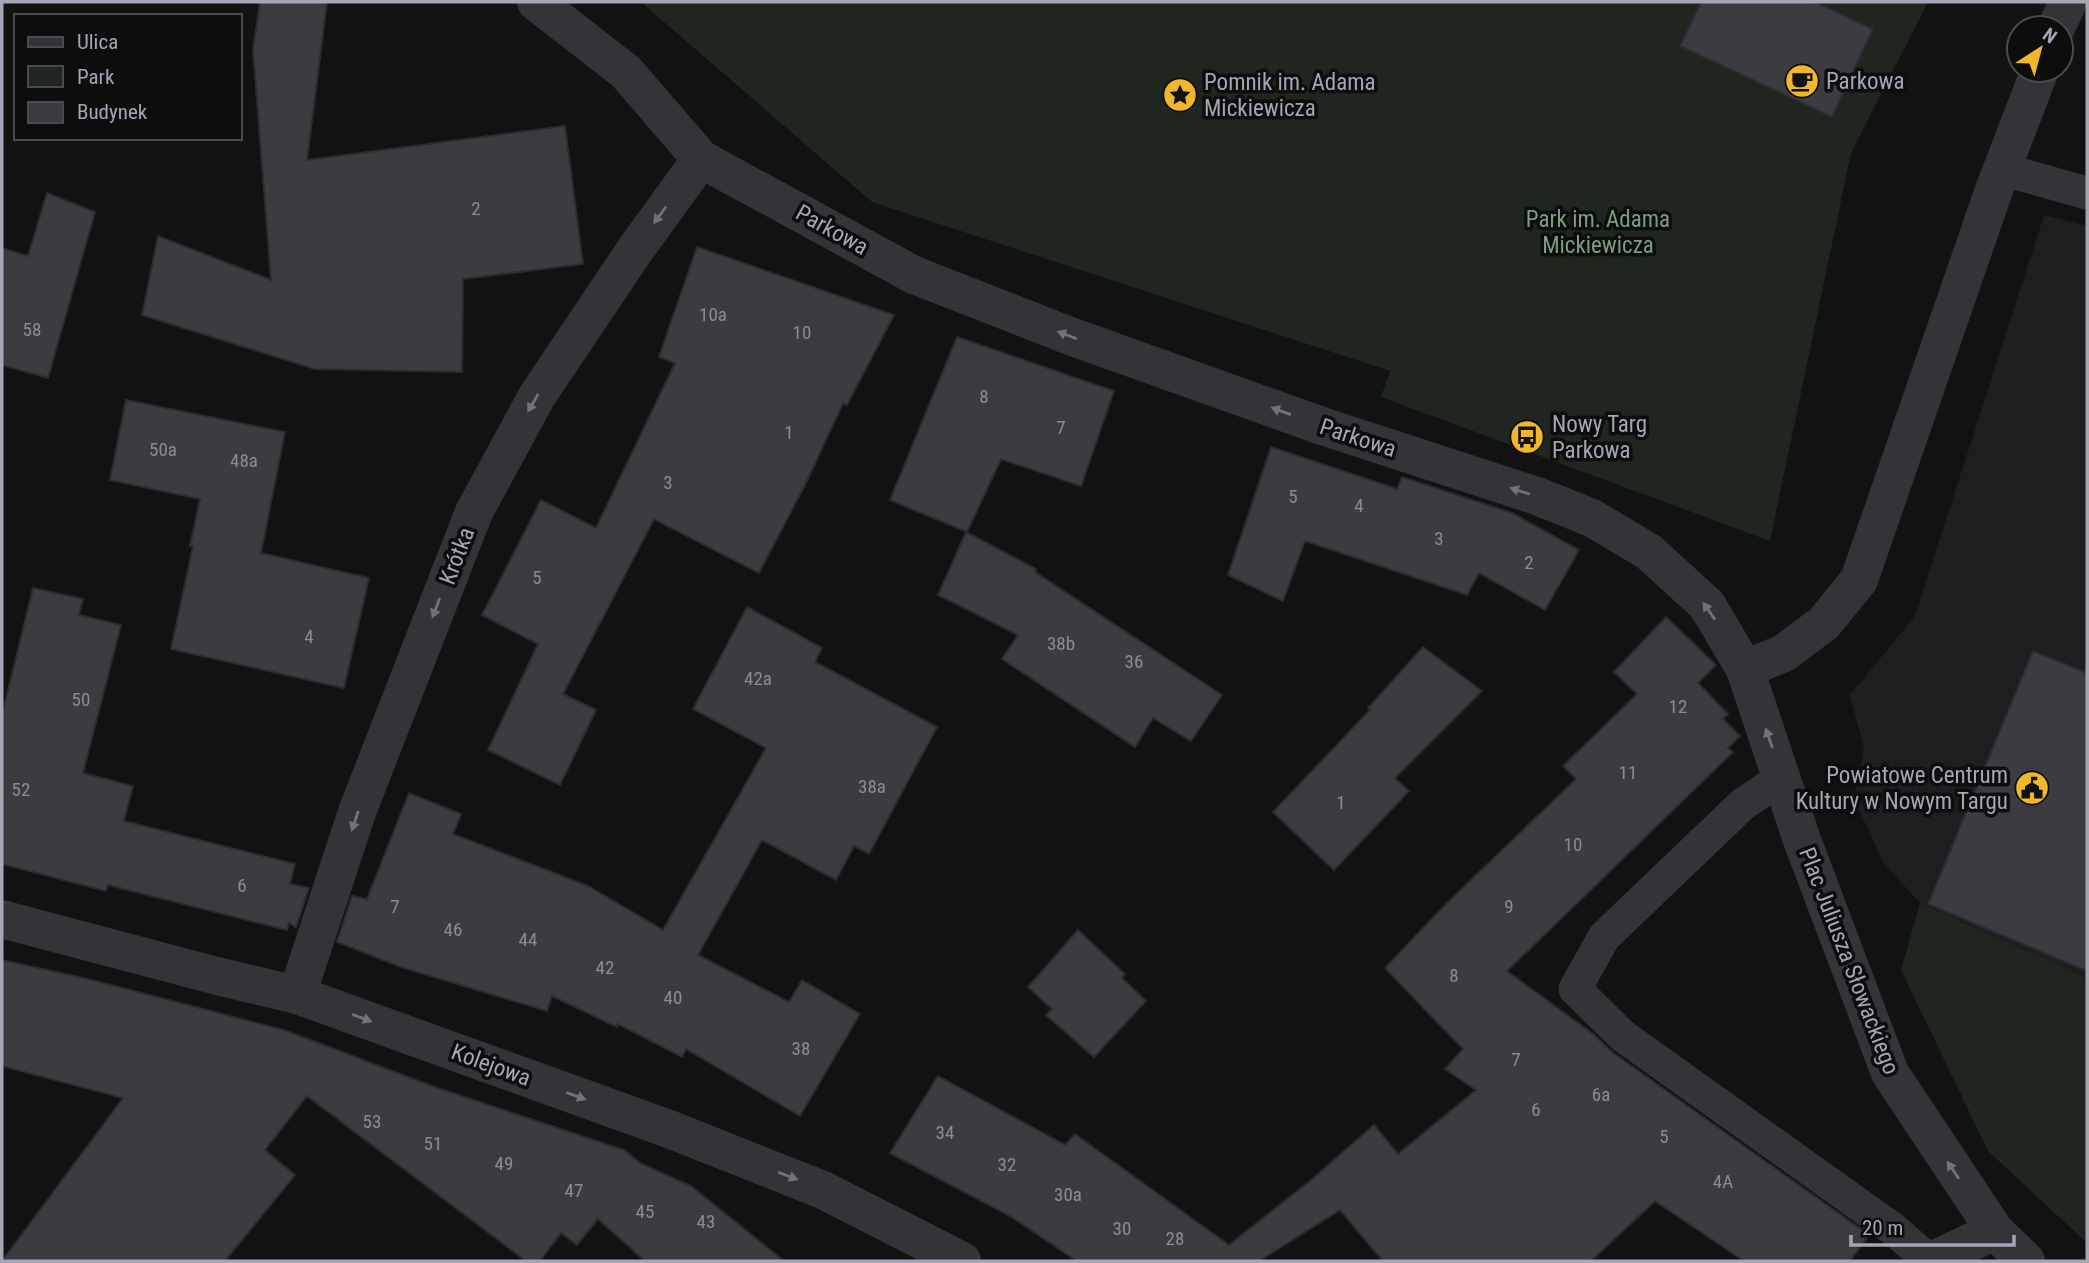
<svg xmlns="http://www.w3.org/2000/svg" width="2089" height="1263" viewBox="0 0 2089 1263" font-family="'Roboto Condensed',sans-serif">
<style>
.built{fill:#1e1e20}
.green{fill:#1e261f}
.building{fill:#3c3c40;stroke:#2c2b2f;stroke-width:2}
.lines{fill:none;stroke-linecap:round;stroke-linejoin:round}
.lane{stroke:#333338;stroke-width:33}
.street{stroke:#333338;stroke-width:38}
.oneway{fill:#71737c}
.labels{text-anchor:middle;dominant-baseline:central;stroke-width:7;stroke-linejoin:round;paint-order:stroke}
.number-label{font-size:19px;fill:#898c97}
.poi-label{font-size:23px;fill:#a3a7b4;stroke:#0d0d0e;text-anchor:start}
.park-label{font-size:23px;fill:#7a9f7d;stroke:#0d0d0e}
.street-label{font-size:23px;fill:#a3a7b4;stroke:#0d0d0e}
</style>
<rect width="100%" height="100%" fill="#121213"/>
<!-- built -->
<polygon class="built" points="2044,215 2087,226 2087,978 1920,903 1884,864 1854,799 1864,749 1850,695 1915,616"/>
<!-- green -->
<g class="green">
<polygon points="641,2 1928,2 1851,153 1770,541 1381,397 1390,371 872,202"/>
<polygon points="1920,903 2087,978 2087,1243 1988,1151 1901,970"/>
</g>
<!-- building -->
<g class="building">
<polygon points="260,2 327,2 307,160 565,126 583,264 463,279 462,372 315,369 142,315 158,236 271,280 253,49"/>
<polygon points="1701,2 1815,2 1873,29 1832,117 1680,46"/>
<polygon points="47,193 95,212 48,378 2,365 2,248 28,256"/>
<polygon points="697,247 894,315 847,405 843,403 807,481 759,573 654,519 563,694 596,710 560,785 488,750 538,644 482,615 541,500 596,528 675,363 659,357"/>
<polygon points="957,337 1114,391 1081,486 1001,459 967,532 890,500"/>
<polygon points="126,400 285,432 261,553 369,578 344,688 171,649 193,546 190,546 200,499 110,480"/>
<polygon points="1271,447 1397,489 1402,477 1512,513 1579,550 1545,610 1479,573 1467,595 1305,541 1283,601 1228,575"/>
<polygon points="966,532 1036,569 1035,572 1222,695 1191,741 1153,718 1135,747 1002,659 1018,635 938,595"/>
<polygon points="33,588 83,599 79,615 121,625 83,773 133,786 124,821 295,864 290,884 309,888 296,927 289,923 287,930 108,885 106,891 2,864 2,715"/>
<polygon points="747,607 822,648 815,662 937,727 869,854 854,846 836,880 762,840 698,955 789,1002 802,980 860,1014 800,1116 686,1049 682,1057 618,1024 617,1027 552,996 547,1011 401,967 337,942 352,896 367,899 409,793 461,814 453,834 588,886 663,930 766,748 693,709"/>
<polygon points="1666,617 1716,665 1698,683 1728,714 1723,719 1740,736 1728,748 1733,752 1507,971 1593,1034 1612,1052 1869,1235 1850,1261 1744,1261 1655,1201 1591,1261 1383,1261 1340,1210 1259,1261 1077,1261 1010,1216 890,1153 938,1076 1065,1145 1075,1134 1229,1245 1310,1181 1374,1125 1398,1154 1476,1090 1445,1069 1463,1049 1385,968 1447,903 1576,779 1563,766 1637,694 1614,672"/>
<polygon points="1423,647 1482,691 1395,778 1409,791 1334,870 1273,812 1371,709 1368,708"/>
<polygon points="2033,651 2087,673 2087,971 1928,904"/>
<polygon points="1078,930 1125,974 1122,978 1146,1001 1094,1057 1046,1015 1052,1009 1028,987"/>
<polygon points="2,960 88,979 284,1030 432,1086 624,1150 640,1163 691,1186 784,1261 645,1261 598,1219 577,1245 561,1233 540,1261 526,1261 307,1096 265,1150 295,1175 225,1261 2,1261 123,1098 2,1066"/>
</g>
<g class="lines">
<!-- lane -->
<g class="lane">
<polyline points="2001,169 2087,193"/>
<polyline points="1782,778 1743,804 1604,937 1575,989 1623,1036 1893,1229 1930,1261"/>
</g>
<!-- street -->
<g class="street">
<polyline points="536,2 626,72 701,159 914,275 1070,336 1322,426 1537,496 1592,518 1649,552 1707,605 1745,669 1802,840 1890,1073 1995,1231 2026,1261"/>
<polyline points="2056,28 2068,2"/>
<polyline points="1745,669 1784,653 1824,623 1859,580 1995,187 2040,70"/>
<polyline points="2,919 217,976 297,995 669,1129 823,1190 962,1261"/>
<polyline points="297,995 357,812 474,512 537,396 635,250 701,159"/>
<polyline points="1931,1261 1995,1231"/>
</g>
</g>
<!-- one-way arrows -->
<defs><path id="oneway-solid" d="M-6-.8H1V-3.2L6.5 0L1 3.2V.8H-6Z" transform="scale(1.75)"/></defs>
<g class="oneway">
<use href="#oneway-solid" transform="translate(660 215) rotate(126)"/>
<use href="#oneway-solid" transform="translate(1067 335) rotate(-159)"/>
<use href="#oneway-solid" transform="translate(533 403) rotate(120)"/>
<use href="#oneway-solid" transform="translate(1281 411) rotate(-160)"/>
<use href="#oneway-solid" transform="translate(1520 491) rotate(-162)"/>
<use href="#oneway-solid" transform="translate(436 608) rotate(111)"/>
<use href="#oneway-solid" transform="translate(1709 611) rotate(-125)"/>
<use href="#oneway-solid" transform="translate(1769 738) rotate(-109)"/>
<use href="#oneway-solid" transform="translate(355 821) rotate(109)"/>
<use href="#oneway-solid" transform="translate(362 1018) rotate(20)"/>
<use href="#oneway-solid" transform="translate(576 1096) rotate(20)"/>
<use href="#oneway-solid" transform="translate(1953 1170) rotate(-124)"/>
<use href="#oneway-solid" transform="translate(788 1176) rotate(21)"/>
</g>
<!-- icons -->
<defs>
<g id="cafe-disc" transform="scale(1.75)"><circle r="9.5" fill="#f1b72b" stroke="#0d0d0e"/><path d="M-5.5-4.5H6V0H3Q3 3.5 0 3.5H-2.5Q-5.5 3.5-5.5 0ZM3-3.2v2h1.7v-2ZM-6 4.5H4V6H-6Z" fill="#111"/></g>
<g id="sight-disc" transform="scale(1.75)"><circle r="9.5" fill="#f1b72b" stroke="#0d0d0e"/><path d="M0-6L1.8-2.2L6-1.7L2.9 1.2L3.7 5.4L0 3.3L-3.7 5.4L-2.9 1.2L-6-1.7L-1.8-2.2Z" fill="#111"/></g>
<g id="bus-disc" transform="scale(1.75)"><circle r="9.5" fill="#f1b72b" stroke="#0d0d0e"/><path d="M-5-6H5V4H4V6H2V4H-2V6H-4V4H-5ZM-3.5-4V0h7V-4ZM-3.5 1.2v1.5H-2V1.2ZM2 1.2v1.5H3.5V1.2Z" fill="#111"/></g>
<g id="civic-disc" transform="scale(1.75)"><circle r="9.5" fill="#f1b72b" stroke="#0d0d0e"/><path d="M-.6-6.5H3V-4.5H.6V-3L4-1V1h2V6H-6V1h2V-1L-.6-3ZM-1.2 2.5V6h2.4V2.5Z" fill="#111"/></g>
</defs>
<g fill-rule="evenodd">
<use href="#cafe-disc" x="1802" y="81"/>
<use href="#sight-disc" x="1180" y="95"/>
<use href="#bus-disc" x="1527" y="437"/>
<use href="#civic-disc" x="2032" y="788"/>
</g>
<g class="labels">
<!-- number labels -->
<g class="number-label">
<text x="476" y="208">2</text>
<text x="713" y="314">10a</text>
<text x="32" y="329">58</text>
<text x="802" y="332">10</text>
<text x="984" y="396">8</text>
<text x="1061" y="427">7</text>
<text x="789" y="432">1</text>
<text x="163" y="449">50a</text>
<text x="244" y="460">48a</text>
<text x="668" y="482">3</text>
<text x="1293" y="496">5</text>
<text x="1359" y="505">4</text>
<text x="1439" y="538">3</text>
<text x="1529" y="562">2</text>
<text x="537" y="577">5</text>
<text x="309" y="636">4</text>
<text x="1061" y="643">38b</text>
<text x="1134" y="661">36</text>
<text x="758" y="678">42a</text>
<text x="81" y="699">50</text>
<text x="1678" y="706">12</text>
<text x="1628" y="772">11</text>
<text x="872" y="786">38a</text>
<text x="21" y="789">52</text>
<text x="1341" y="802">1</text>
<text x="1573" y="844">10</text>
<text x="242" y="885">6</text>
<text x="395" y="906">7</text>
<text x="1509" y="906">9</text>
<text x="453" y="929">46</text>
<text x="528" y="939">44</text>
<text x="605" y="967">42</text>
<text x="1454" y="975">8</text>
<text x="673" y="997">40</text>
<text x="801" y="1048">38</text>
<text x="1516" y="1059">7</text>
<text x="1601" y="1094">6a</text>
<text x="1536" y="1109">6</text>
<text x="372" y="1121">53</text>
<text x="945" y="1132">34</text>
<text x="1664" y="1136">5</text>
<text x="433" y="1143">51</text>
<text x="504" y="1163">49</text>
<text x="1007" y="1164">32</text>
<text x="1723" y="1181">4A</text>
<text x="574" y="1190">47</text>
<text x="1068" y="1194">30a</text>
<text x="645" y="1211">45</text>
<text x="706" y="1221">43</text>
<text x="1122" y="1228">30</text>
<text x="1175" y="1238">28</text>
</g>
<!-- poi labels -->
<g class="poi-label">
<text x="1826" y="81">Parkowa</text>
<text x="1204" y="82">Pomnik im. Adama<tspan x="1204" dy="26">Mickiewicza</tspan></text>
<text x="1552" y="424">Nowy Targ<tspan x="1552" dy="26">Parkowa</tspan></text>
<text x="2008" y="775" text-anchor="end">Powiatowe Centrum<tspan x="2008" dy="26">Kultury w Nowym Targu</tspan></text>
</g>
<!-- park labels -->
<g class="park-label">
<text x="1598" y="219">Park im. Adama<tspan x="1598" dy="26">Mickiewicza</tspan></text>
</g>
<!-- street labels -->
<g class="street-label">
<text transform="translate(832 230) rotate(29)">Parkowa</text>
<text transform="translate(1358 438) rotate(18)">Parkowa</text>
<text transform="translate(457 556) rotate(-69)">Krótka</text>
<text transform="translate(1849 961) rotate(69)">Plac Juliusza Słowackiego</text>
<text transform="translate(491 1065) rotate(20)">Kolejowa</text>
</g>
</g>
<!-- border -->
<rect width="2089" height="1263" fill="none" stroke="#a3a7b4" stroke-width="7"/>
<!-- legend -->
<rect x="14" y="14" width="228" height="126" fill="#0d0d0e" stroke="#494b50" stroke-width="2"/>
<rect x="28" y="37" width="35" height="10" fill="#333338" stroke="#494b50" stroke-width="2"/>
<text x="77" y="49" font-size="21" fill="#a3a7b4">Ulica</text>
<rect x="28" y="66" width="35" height="21" fill="#1e261f" stroke="#494b50" stroke-width="2"/>
<text x="77" y="84" font-size="21" fill="#a3a7b4">Park</text>
<rect x="28" y="102" width="35" height="21" fill="#3c3c40" stroke="#494b50" stroke-width="2"/>
<text x="77" y="119" font-size="21" fill="#a3a7b4">Budynek</text>
<!-- north arrow -->
<g transform="translate(2040 49) rotate(36)"><circle r="33" fill="#0d0d0e" stroke="#494b50" stroke-width="2"/>
<path d="M0-5L12 26L0 18L-12 26Z" fill="#f1b72b"/>
<text y="-10" font-size="19" font-weight="bold" text-anchor="middle" fill="#a3a7b4">N</text>
</g>
<!-- scale -->
<path d="M1851 1235v10h163v-10" fill="none" stroke="#a3a7b4" stroke-width="3.5"/>
<text x="1862" y="1235" font-size="21" fill="#a3a7b4" stroke="#0d0d0e" stroke-width="5" paint-order="stroke">20 m</text>
</svg>
